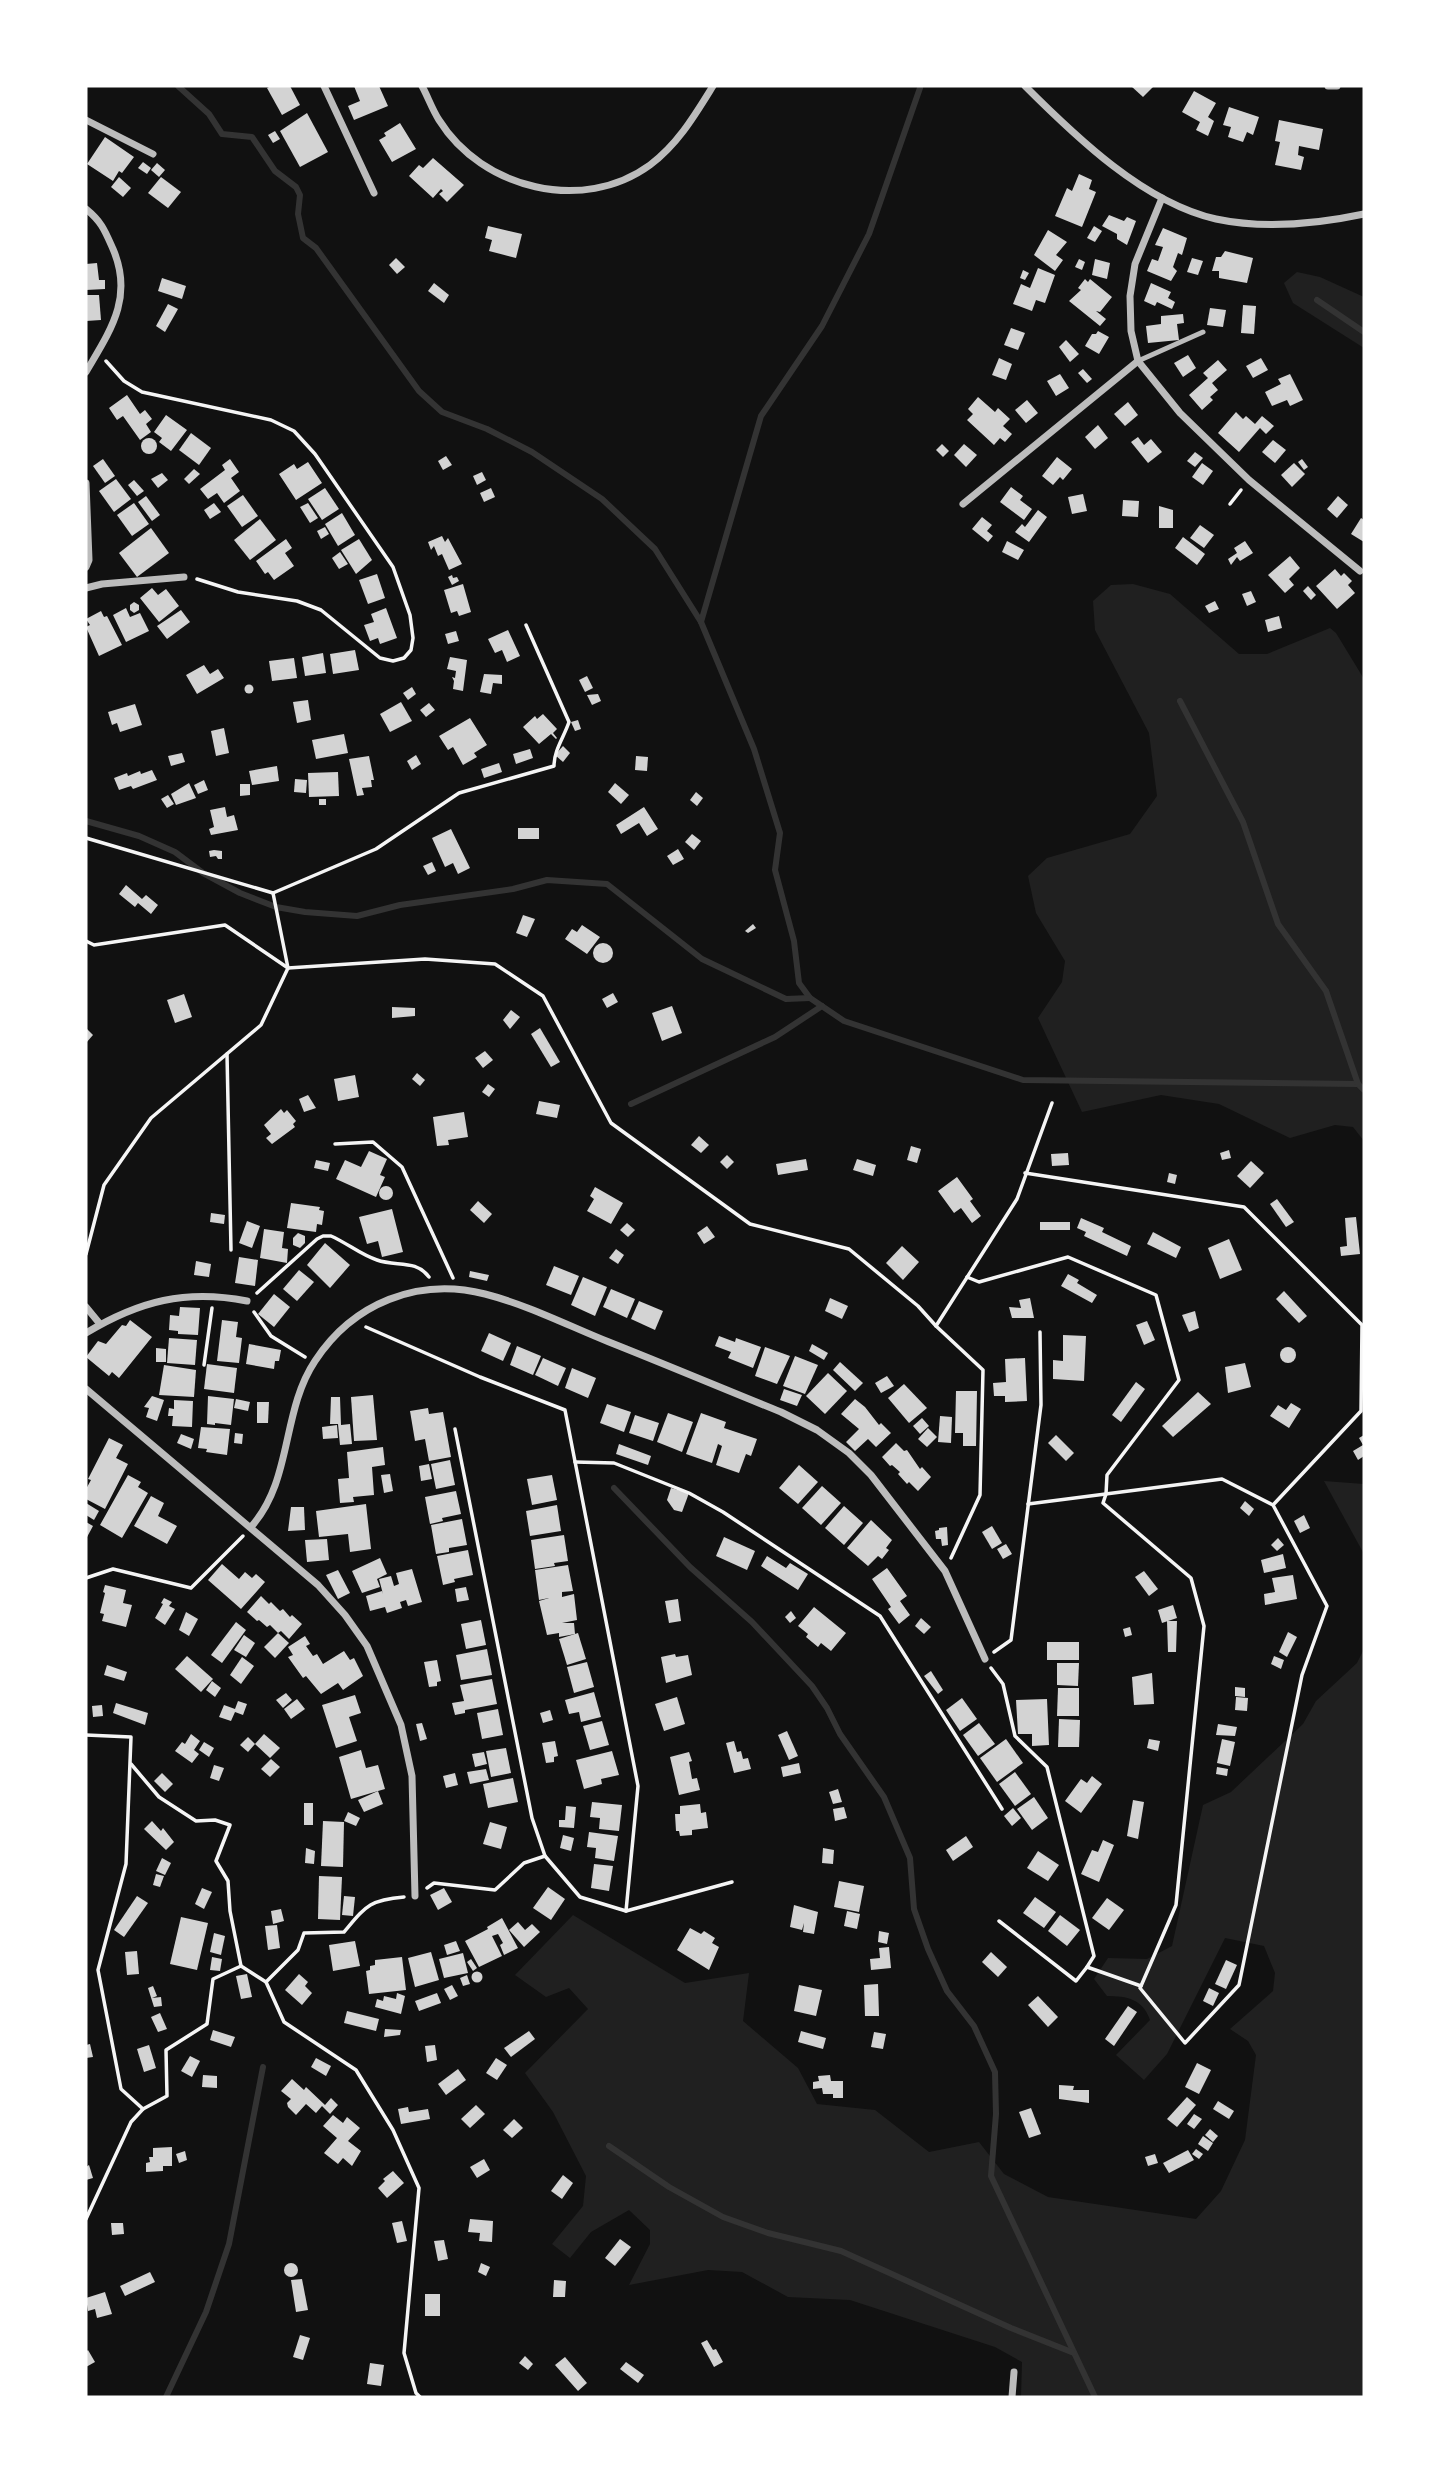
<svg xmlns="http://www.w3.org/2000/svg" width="1450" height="2483" viewBox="0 0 1450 2483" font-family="'Fira Sans Condensed',sans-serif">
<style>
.green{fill:#202020}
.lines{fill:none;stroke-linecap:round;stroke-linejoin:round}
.stream{stroke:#333;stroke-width:6}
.building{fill:#d3d3d3}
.path{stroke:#f5f5f5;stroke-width:3.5}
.service{stroke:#bcbcbc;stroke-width:5}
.minor{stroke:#bcbcbc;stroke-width:7}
</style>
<rect width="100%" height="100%" fill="#111"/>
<!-- green -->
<g class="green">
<polygon points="1297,272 1320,277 1364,297 1364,348 1293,303 1284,283"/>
<polygon points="1133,584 1170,594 1239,654 1267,654 1330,628 1336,633 1364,679 1364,1141 1353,1127 1335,1125 1290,1138 1219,1104 1161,1095 1082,1112 1038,1018 1062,982 1065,961 1036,913 1028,876 1047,858 1130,834 1157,796 1149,733 1095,630 1093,601 1111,585"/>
<polygon points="1324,1481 1364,1484 1364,1554"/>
<path d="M1364 1649V2397H1021L1022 2362 995 2347 850 2300 788 2297 742 2272 708 2270 629 2285 650 2244V2230L629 2210 591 2232 570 2258 552 2244 583 2206 586 2176 553 2112 525 2073 588 2009 569 1988 546 1997 515 1975 573 1915 685 1983 749 1973 743 2021 798 2068 817 2104 875 2110 929 2152 979 2142 1004 2174 1048 2197 1196 2219 1221 2191 1245 2140 1256 2055 1248 2041 1230 2029 1273 1991 1275 1973 1264 1946 1225 1938 1167 2054 1144 2080 1116 2055 1150 2020C1143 1999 1127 1996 1107 1996L1094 1979 1108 1958 1147 1959 1172 1946 1203 1805 1231 1792 1303 1724 1316 1701 1357 1663Z"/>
</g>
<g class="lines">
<!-- stream -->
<g class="stream">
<polyline points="178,86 209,114 222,134 252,137 275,171 296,187 300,195 298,214 303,238 316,248 419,391 442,412 487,429 532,452 602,499 655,549 701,622 754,749 780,833 775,870 794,941 799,983 810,998 844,1021 1023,1080 1358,1084 1364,1090"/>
<polyline points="1317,300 1364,332"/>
<polyline points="701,622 761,416 822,326 869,234 920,88"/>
<polyline points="1180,701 1243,822 1278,924 1326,991 1358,1084"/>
<polyline points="86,821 139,836 175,852 203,873 240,893 276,907 305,912 357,916 400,905 513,889 547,880 607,884 702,959 786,999 810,998"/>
<polyline points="631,1104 775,1037 822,1006"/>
<polyline points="614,1488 690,1567 752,1622 812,1686 827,1708 840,1734 884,1797 910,1858 914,1909 928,1949 947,1991 974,2026 995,2072 996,2114 991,2176 1095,2397"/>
<polyline points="609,2146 669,2187 723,2217 768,2233 841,2251 1011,2328 1074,2353"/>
<polyline points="166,2397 206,2312 229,2244 263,2067"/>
</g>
</g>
<!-- building -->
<g class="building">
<polygon points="271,86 290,86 300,105 282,115 267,88"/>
<polygon points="354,86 379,86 388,106 354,120 348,106 360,101"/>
<polygon points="1131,86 1154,86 1143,97"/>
<polygon points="1194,91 1216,103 1208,117 1214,121 1208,136 1196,130 1200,122 1182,112"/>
<polygon points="1229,107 1259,117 1253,135 1247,132 1243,142 1228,137 1231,127 1223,125"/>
<polygon points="307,113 328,152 300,167 280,131"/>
<polygon points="1279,120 1323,129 1319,150 1299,146 1298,155 1304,157 1301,170 1275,165 1280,142 1275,141"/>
<polygon points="400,123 416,149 392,162 379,140 386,136 384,133"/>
<polygon points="275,131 280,139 273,143 268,135"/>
<polygon points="105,137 134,157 122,173 119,171 113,181 87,164"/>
<polygon points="433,158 464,185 447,202 439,194 443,191 441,189 433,198 409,176 419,165 423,168"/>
<polygon points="143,162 151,168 147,174 138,168"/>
<polygon points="157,163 165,170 159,177 151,170"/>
<polygon points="1079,174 1092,180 1089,189 1096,192 1082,227 1055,216 1067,188 1072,191"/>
<polygon points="119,177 131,188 123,197 111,187"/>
<polygon points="161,177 181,192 168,208 148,193"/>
<polygon points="1109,215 1124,221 1127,217 1136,221 1127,245 1117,239 1117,234 1102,226"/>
<polygon points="488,226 522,234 516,258 489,251 492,240 485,238"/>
<polygon points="1094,226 1102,231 1095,242 1087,238"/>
<polygon points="1163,228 1187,238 1182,255 1178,253 1173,267 1177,271 1171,281 1147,271 1152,259 1158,261 1163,247 1155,245"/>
<polygon points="1048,230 1067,242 1056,255 1063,260 1055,271 1034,255"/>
<polygon points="1225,251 1253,258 1247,283 1219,278 1219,271 1212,271 1216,257 1221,257"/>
<polygon points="396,258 405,267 397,274 389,265"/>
<polygon points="1192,258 1203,261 1198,275 1187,272"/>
<polygon points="1079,259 1085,262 1082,270 1075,267"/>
<polygon points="1095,259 1110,263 1107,279 1092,275"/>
<polygon points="97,263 99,280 105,280 105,289 86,290 86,264"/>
<polygon points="1038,268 1055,275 1045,303 1036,300 1032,311 1013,304 1021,284 1030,288"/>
<polygon points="1023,270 1029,273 1025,280 1020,278"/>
<polygon points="162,278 186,286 182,299 158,291"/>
<polygon points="1085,279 1088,282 1090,279 1112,297 1100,312 1096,311 1106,319 1100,326 1069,301 1081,290 1078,288"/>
<polygon points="434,283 449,295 444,303 428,291"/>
<polygon points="1151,283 1171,292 1168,298 1175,302 1172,309 1157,302 1155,306 1144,301"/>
<polygon points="86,295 99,295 101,320 86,321"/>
<polygon points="168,304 178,309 165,332 156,326"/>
<polygon points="1243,305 1256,306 1254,334 1241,333"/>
<polygon points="1210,308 1226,310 1223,327 1207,325"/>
<polygon points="1183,314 1184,323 1177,324 1179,340 1148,343 1146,326 1161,324 1161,316"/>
<polygon points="1011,328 1025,333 1018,350 1004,345"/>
<polygon points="1098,331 1109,337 1099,354 1085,346 1092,334 1096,334"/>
<polygon points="1066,340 1079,354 1070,362 1059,347"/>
<polygon points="1188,355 1196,368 1183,377 1174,363"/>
<polygon points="999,358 1012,364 1006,380 992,375"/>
<polygon points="1261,358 1268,370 1253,378 1246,366"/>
<polygon points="1218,360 1227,370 1212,383 1218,390 1210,397 1213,400 1202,410 1189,395 1208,378 1203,373"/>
<polygon points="1083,369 1092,379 1087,383 1078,373"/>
<polygon points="1060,374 1069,388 1056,396 1047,381"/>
<polygon points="1290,374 1303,400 1290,406 1287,400 1272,406 1265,392 1281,384 1278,379"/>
<polygon points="127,395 140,414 145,410 152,419 146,424 151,432 140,440 123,416 117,420 109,408"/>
<polygon points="978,397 995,412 998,408 1010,419 1003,426 1012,434 1005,442 1000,438 994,445 967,420 973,414 968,409"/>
<polygon points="1027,400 1038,413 1026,423 1015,410"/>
<polygon points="1128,402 1138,415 1125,426 1114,414"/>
<polygon points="1236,412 1243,419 1246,416 1255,424 1262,416 1274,426 1266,434 1260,428 1239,452 1218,433"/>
<polygon points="166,415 187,430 171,451 159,442 162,438 154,432"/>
<polygon points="1098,425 1108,438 1095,449 1085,437"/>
<polygon points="191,433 211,448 199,465 179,450"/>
<polygon points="1138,437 1144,445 1151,439 1162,452 1148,463 1131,442"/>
<circle cx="149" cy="446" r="8"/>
<polygon points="1273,440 1286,450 1275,463 1262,452"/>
<polygon points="942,444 949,451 943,457 936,450"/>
<polygon points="964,444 977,455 966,467 954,455"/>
<polygon points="1195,452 1203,458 1195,467 1187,461"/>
<polygon points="446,456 452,465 443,470 438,461"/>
<polygon points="1057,457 1072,469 1063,480 1060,477 1053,485 1042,476"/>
<polygon points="103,459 115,476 105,483 93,466"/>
<polygon points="230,459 239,472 231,478 240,491 224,503 217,493 208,499 200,489 225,470 222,465"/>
<polygon points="1302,459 1308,467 1304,470 1298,462"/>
<polygon points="308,462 322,483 296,500 279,474 294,464 297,469"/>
<polygon points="1202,463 1213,471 1203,485 1192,477"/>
<polygon points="1294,463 1305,474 1292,487 1281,475"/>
<polygon points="194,469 200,474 189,484 184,479"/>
<polygon points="482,472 486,480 477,485 473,476"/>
<polygon points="162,473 168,480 158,488 151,479"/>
<polygon points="116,479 131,499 114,512 99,491"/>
<polygon points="134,480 144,491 137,496 128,485"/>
<polygon points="1011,487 1023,496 1020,500 1032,509 1024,520 1000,502"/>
<polygon points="325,488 339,509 322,520 308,499"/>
<polygon points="491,488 495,497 484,502 480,493"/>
<polygon points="1083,494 1087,511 1072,514 1068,497"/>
<polygon points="243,495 258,516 242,527 227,506"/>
<polygon points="146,496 160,515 152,521 138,502"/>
<polygon points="1338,496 1348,505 1337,518 1327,509"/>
<polygon points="1123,500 1139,501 1138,517 1122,516"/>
<polygon points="134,503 149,524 132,536 117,515"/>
<polygon points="214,503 221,512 210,519 204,510"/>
<polygon points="308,503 318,518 310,523 300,507"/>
<polygon points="1159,506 1173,510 1173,528 1159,528"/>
<polygon points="1038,510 1047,517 1029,542 1015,532 1022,524 1025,527"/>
<polygon points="342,513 355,535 338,546 325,524"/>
<polygon points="982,517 992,525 987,531 993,536 988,542 972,529"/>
<polygon points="1361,518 1364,520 1364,542 1351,534"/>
<polygon points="260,519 276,540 250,560 234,540"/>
<polygon points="1200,525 1214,535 1204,548 1190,538"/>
<polygon points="325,527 329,534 321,539 317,531"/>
<polygon points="151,528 169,553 137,577 119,553"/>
<polygon points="442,536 445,542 448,538 462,564 449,570 442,554 438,556 434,546 431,550 428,542"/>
<polygon points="1183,537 1205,554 1197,565 1175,548"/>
<polygon points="286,539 292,548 285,553 294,566 274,580 268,572 265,574 256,561"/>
<polygon points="359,539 372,560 356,574 341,550"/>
<polygon points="1007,541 1024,550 1018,560 1002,552"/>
<polygon points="1245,541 1253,553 1240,561 1237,557 1231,565 1228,559 1237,553 1234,548"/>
<polygon points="340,552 348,564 339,569 332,558"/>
<polygon points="1290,556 1300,568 1289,579 1294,585 1285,593 1268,575"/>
<polygon points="1335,569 1341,576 1344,573 1352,581 1348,585 1355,593 1337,609 1316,586"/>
<polygon points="377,574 385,598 368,604 359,580"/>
<polygon points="452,575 453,578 457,577 459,581 452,585 448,577"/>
<polygon points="463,584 471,612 459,616 457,611 451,613 444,590"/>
<polygon points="1308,586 1316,595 1311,600 1303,591"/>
<polygon points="152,588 158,595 166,589 179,606 159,622 140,598"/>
<polygon points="1251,591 1256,602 1247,606 1242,594"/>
<polygon points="1215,601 1219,609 1209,613 1205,606"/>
<polygon points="134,602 139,605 139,610 134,613 130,610 130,605"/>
<polygon points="126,608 130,617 140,613 149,631 126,642 113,615"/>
<polygon points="386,608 397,638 380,644 378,638 370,641 364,625 374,622 371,614"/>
<polygon points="181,610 190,622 167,639 157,626"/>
<polygon points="101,611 104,617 107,616 122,645 99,656 86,627 90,625 86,619"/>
<polygon points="1279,616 1282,628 1268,632 1265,620"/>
<polygon points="508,630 520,656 507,662 502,650 495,653 488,639"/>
<polygon points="456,631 459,641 448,644 445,634"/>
<polygon points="355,650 359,670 333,674 330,654"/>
<polygon points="323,653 326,673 305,676 302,657"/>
<polygon points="450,657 467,660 463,691 453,689 454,681 452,677 455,678 456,671 447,669"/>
<polygon points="294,658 297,678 272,681 269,661"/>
<polygon points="204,665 210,674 218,669 224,678 197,694 186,675"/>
<polygon points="484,674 502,675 502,684 493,683 491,694 480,692"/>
<polygon points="587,676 593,688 585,692 579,680"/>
<circle cx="249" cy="689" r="4.5"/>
<polygon points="412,687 416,694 408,700 403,693"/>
<polygon points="598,694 601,701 592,705 587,695"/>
<polygon points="308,700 311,720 297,723 293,702"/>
<polygon points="401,702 412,721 390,732 380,714"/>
<polygon points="429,703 435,710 426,717 420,710"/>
<polygon points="135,704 142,725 120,732 117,723 112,725 108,712"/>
<polygon points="543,714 557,729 553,733 557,738 556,739 551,734 539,744 523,727 535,716 537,719"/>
<polygon points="470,718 487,745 474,753 477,757 463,765 453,747 448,750 439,736"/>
<polygon points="578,720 581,729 575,731 571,722"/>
<polygon points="224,728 229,753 216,756 211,731"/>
<polygon points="344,734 348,753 316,759 312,740"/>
<polygon points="563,746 570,753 563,762 555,755"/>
<polygon points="530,749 533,758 516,764 513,754"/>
<polygon points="182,753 185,762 171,766 168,756"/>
<polygon points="416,755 421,764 412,770 407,761"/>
<polygon points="369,756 374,780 371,780 372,787 362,788 364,795 357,796 349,759"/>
<polygon points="636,756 648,757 647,771 635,770"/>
<polygon points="499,763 502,772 484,778 481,769"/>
<polygon points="277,766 279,781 252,785 249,771"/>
<polygon points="152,770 157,780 133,789 131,786 119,790 114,778 127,773 128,776 140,771 141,774"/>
<polygon points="338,772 339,796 309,797 308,773"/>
<polygon points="295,779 307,780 306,793 294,792"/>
<polygon points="204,780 208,790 198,794 194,785"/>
<polygon points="189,783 196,798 176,805 171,794"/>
<polygon points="615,783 629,795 621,804 608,792"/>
<polygon points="240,784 250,784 250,795 240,796"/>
<polygon points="696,792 703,798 697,806 690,800"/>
<polygon points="168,795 174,804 167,808 161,799"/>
<rect x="319" y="799" width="7" height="6"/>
<polygon points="225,807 227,817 234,815 238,830 211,835 209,829 214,827 210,810"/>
<polygon points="644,807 658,829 647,836 639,823 621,834 616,825"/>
<rect x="518" y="828" width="21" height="11"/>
<polygon points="451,829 470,868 458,874 453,863 445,867 432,838"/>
<polygon points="692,834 701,841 694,850 685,842"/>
<polygon points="678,849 684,859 673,865 667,856"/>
<polygon points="214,850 222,851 222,859 218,859 216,856 210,857 209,851"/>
<polygon points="432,862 436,871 428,875 423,866"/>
<polygon points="126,885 142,899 146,895 158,905 151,914 138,903 135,907 119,894"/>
<polygon points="523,915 535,919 527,937 516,933"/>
<polygon points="753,924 756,928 748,933 745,931"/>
<polygon points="582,925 600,937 587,954 565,939 572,929 577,932"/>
<circle cx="603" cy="953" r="10"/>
<polygon points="613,993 618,1002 607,1008 602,999"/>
<polygon points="184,994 192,1017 175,1023 167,1000"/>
<polygon points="672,1006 682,1033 662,1041 652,1013"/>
<polygon points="392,1007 415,1008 415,1016 392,1018"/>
<polygon points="511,1010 520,1017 510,1029 503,1020"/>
<polygon points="86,1028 93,1035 86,1043"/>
<polygon points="540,1028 560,1062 551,1067 531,1034"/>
<polygon points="485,1051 493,1060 483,1068 475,1058"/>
<polygon points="417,1073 425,1080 420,1086 412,1079"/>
<polygon points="355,1075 359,1097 338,1101 334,1079"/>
<polygon points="488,1084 495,1089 489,1097 482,1092"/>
<polygon points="308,1095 316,1108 304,1112 299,1099"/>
<polygon points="539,1101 560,1105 557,1118 536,1114"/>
<polygon points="281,1109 284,1113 287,1110 296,1121 293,1124 295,1127 272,1144 266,1138 271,1134 264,1125"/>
<polygon points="464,1112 468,1137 448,1140 449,1145 437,1146 433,1117"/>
<polygon points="699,1136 709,1145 701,1153 691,1145"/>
<polygon points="911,1146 921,1149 917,1163 907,1160"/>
<polygon points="1229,1150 1231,1158 1222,1160 1220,1153"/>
<polygon points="369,1151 387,1159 380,1175 385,1177 376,1197 336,1179 345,1160 361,1167"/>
<polygon points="1068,1153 1069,1165 1052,1166 1051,1154"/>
<polygon points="727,1155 734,1162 727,1169 720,1162"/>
<polygon points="806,1159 808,1170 778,1175 776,1164"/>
<polygon points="857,1159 876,1165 873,1176 853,1170"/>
<polygon points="316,1160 330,1163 328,1171 314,1168"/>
<polygon points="1251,1161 1264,1173 1250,1188 1237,1176"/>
<polygon points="1169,1173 1177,1175 1175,1184 1167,1182"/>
<polygon points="957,1177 973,1199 970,1201 981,1216 972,1223 961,1208 954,1213 938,1191"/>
<circle cx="386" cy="1193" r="7"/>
<polygon points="595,1187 623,1203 611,1224 587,1211 594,1199 590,1196"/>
<polygon points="1277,1199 1294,1222 1286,1227 1270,1204"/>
<polygon points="478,1201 492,1214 484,1223 470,1210"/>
<polygon points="291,1203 320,1207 319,1210 324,1211 322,1225 317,1224 316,1232 287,1228"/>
<polygon points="392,1209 403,1252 382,1257 378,1241 367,1244 359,1217"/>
<polygon points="211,1213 225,1215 224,1224 210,1222"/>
<polygon points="1356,1217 1360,1254 1341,1256 1340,1247 1347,1246 1345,1218"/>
<polygon points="1081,1218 1104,1228 1102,1232 1131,1246 1127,1256 1084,1236 1086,1232 1077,1228"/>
<polygon points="247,1221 260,1226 252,1248 239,1243"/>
<rect x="1040" y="1222" width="30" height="8"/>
<polygon points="627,1223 635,1230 628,1237 620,1230"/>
<polygon points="707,1226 715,1237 704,1244 697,1233"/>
<polygon points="264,1229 284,1232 282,1248 288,1249 287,1263 260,1258"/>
<polygon points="1153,1232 1181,1247 1176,1258 1147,1244"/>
<polygon points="298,1233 305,1236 305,1243 300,1248 293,1245 293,1238"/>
<polygon points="1229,1239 1242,1270 1220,1279 1208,1248"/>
<polygon points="325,1243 350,1265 330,1288 307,1265"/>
<polygon points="902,1246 919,1262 903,1280 886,1263"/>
<polygon points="616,1249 624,1255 618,1264 609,1258"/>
<polygon points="239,1257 258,1260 255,1286 235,1283"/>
<polygon points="196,1261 211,1264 209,1277 194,1275"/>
<polygon points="554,1266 579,1276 571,1295 546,1285"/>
<polygon points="299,1270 314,1282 297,1301 283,1289"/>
<polygon points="470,1271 489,1275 487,1281 469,1277"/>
<polygon points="1068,1274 1079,1280 1077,1283 1097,1295 1092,1303 1061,1286"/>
<polygon points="583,1277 607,1287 595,1316 571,1305"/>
<polygon points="611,1289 635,1299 627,1318 603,1307"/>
<polygon points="1284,1291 1307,1316 1299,1323 1276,1299"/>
<polygon points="274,1294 290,1307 274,1327 258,1314"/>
<polygon points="830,1298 848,1306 842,1319 825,1311"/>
<polygon points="1030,1298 1034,1318 1012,1318 1009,1307 1021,1308 1019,1300"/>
<polygon points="639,1301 663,1311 655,1330 631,1319"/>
<polygon points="180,1307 200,1308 198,1335 178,1334 178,1331 169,1330 170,1315 179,1316"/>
<polygon points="1195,1311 1199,1328 1189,1332 1182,1315"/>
<polygon points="130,1320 152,1337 119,1378 112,1372 109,1376 86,1357 98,1341 106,1344 122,1325 126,1326"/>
<polygon points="222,1320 238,1322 236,1337 242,1338 239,1363 217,1361"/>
<polygon points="1147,1321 1155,1340 1144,1345 1136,1325"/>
<polygon points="489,1333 511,1343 503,1361 481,1351"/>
<polygon points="1063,1335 1086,1336 1084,1381 1053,1379 1053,1360 1063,1361"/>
<polygon points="719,1336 735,1342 736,1338 761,1347 753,1368 728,1358 731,1352 715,1346"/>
<polygon points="169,1338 197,1340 195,1365 167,1363"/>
<polygon points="249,1344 281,1350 279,1361 275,1361 274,1369 246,1364"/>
<polygon points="812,1344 828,1353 824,1360 809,1351"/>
<polygon points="517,1346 541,1356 533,1375 510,1365"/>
<polygon points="765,1347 790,1356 777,1384 755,1376"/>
<circle cx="1288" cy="1355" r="8"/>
<polygon points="156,1348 166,1349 166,1362 156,1362"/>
<polygon points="795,1356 818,1365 805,1394 783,1386"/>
<polygon points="543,1358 566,1368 558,1386 535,1375"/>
<polygon points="1025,1358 1027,1401 1005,1402 1005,1396 994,1396 993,1383 1006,1382 1005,1359"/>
<polygon points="840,1362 863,1383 855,1391 833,1370"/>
<polygon points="1245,1363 1251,1387 1228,1393 1225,1367"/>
<polygon points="207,1364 237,1368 234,1393 204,1389"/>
<polygon points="164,1365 196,1370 194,1397 159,1395"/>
<polygon points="572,1368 596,1378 588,1398 565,1388"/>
<polygon points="828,1373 847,1391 825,1414 806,1396"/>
<polygon points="887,1376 894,1386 881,1393 875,1383"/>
<polygon points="1136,1382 1145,1389 1121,1422 1112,1415"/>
<polygon points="904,1384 927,1408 909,1423 888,1398"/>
<polygon points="784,1389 802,1395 797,1406 780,1400"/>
<polygon points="956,1391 977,1391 976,1446 963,1446 963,1433 955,1433"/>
<polygon points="1198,1392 1211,1404 1173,1437 1162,1426"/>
<polygon points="373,1395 377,1440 354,1441 351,1397"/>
<polygon points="152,1396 164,1400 157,1421 146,1417 149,1408 144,1407"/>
<polygon points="208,1396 234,1399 231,1425 215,1423 215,1425 207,1424"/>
<polygon points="331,1397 340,1397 341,1425 350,1424 352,1444 340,1445 338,1424 330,1424"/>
<polygon points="236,1399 250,1402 248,1411 234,1408"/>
<polygon points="855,1399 865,1407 879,1425 881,1423 891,1433 876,1447 868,1439 855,1451 846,1442 859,1429 841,1414"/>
<polygon points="174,1400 193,1401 192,1427 172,1426 173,1416 168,1416 169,1408 174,1409"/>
<polygon points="257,1402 269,1402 268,1423 257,1423"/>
<polygon points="1291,1403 1301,1409 1289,1428 1270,1416 1278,1405 1286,1410"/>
<polygon points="607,1404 631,1412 624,1432 600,1423"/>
<polygon points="428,1408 429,1414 443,1412 451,1457 429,1461 425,1439 415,1441 410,1411"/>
<polygon points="668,1413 693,1422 682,1452 657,1442"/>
<polygon points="701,1413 726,1422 724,1428 757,1439 751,1456 746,1454 739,1473 716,1465 722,1446 718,1444 712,1463 686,1454"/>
<polygon points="635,1415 659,1423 653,1441 629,1433"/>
<polygon points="940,1416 952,1417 951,1443 938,1442"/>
<polygon points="922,1418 929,1426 920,1434 913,1426"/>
<polygon points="337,1425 338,1438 323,1439 322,1427"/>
<polygon points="201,1427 230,1429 227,1455 206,1452 207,1449 198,1448"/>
<polygon points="928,1428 937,1437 927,1447 918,1439"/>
<polygon points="235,1433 243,1434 242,1444 234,1443"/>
<polygon points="181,1434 194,1439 191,1449 177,1443"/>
<polygon points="1056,1435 1074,1453 1066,1461 1048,1443"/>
<polygon points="1364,1435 1364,1456 1358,1460 1353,1451 1363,1445 1359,1438"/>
<polygon points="109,1438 123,1445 116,1458 128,1464 105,1509 86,1499 86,1489 91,1480 88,1479"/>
<polygon points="896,1443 904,1451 907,1450 920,1469 922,1467 931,1477 918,1491 909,1482 907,1484 898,1474 900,1472 892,1465 890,1466 882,1457"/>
<polygon points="619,1444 651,1456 648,1465 616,1454"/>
<polygon points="383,1447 385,1465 372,1467 374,1495 353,1497 354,1502 340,1503 338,1479 349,1478 347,1452"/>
<polygon points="450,1460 455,1485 436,1489 431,1464"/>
<polygon points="429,1464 432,1479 421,1481 419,1466"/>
<polygon points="799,1465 818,1482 798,1504 779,1488"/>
<polygon points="390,1474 393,1491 384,1493 381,1475"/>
<polygon points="128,1475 141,1482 138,1487 148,1493 122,1538 100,1525"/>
<polygon points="552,1475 557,1500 532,1505 527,1479"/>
<polygon points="822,1486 841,1503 821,1525 802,1508"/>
<polygon points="671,1488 689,1493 682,1512 674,1510 667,1500"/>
<polygon points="456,1491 461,1514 442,1518 443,1521 430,1524 425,1497"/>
<polygon points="151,1496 164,1503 158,1516 177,1526 167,1544 134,1526"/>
<polygon points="1245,1501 1254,1509 1249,1516 1240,1508"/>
<polygon points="86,1503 99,1511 94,1520 86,1515"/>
<polygon points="366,1504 371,1549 350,1552 348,1534 319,1537 316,1511"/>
<polygon points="557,1505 561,1531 530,1536 526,1511"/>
<polygon points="844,1506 863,1523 844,1545 825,1528"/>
<polygon points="291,1507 304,1507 305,1530 288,1531"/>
<polygon points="1304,1515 1310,1528 1300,1533 1294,1521"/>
<polygon points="462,1519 467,1545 449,1548 449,1552 436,1554 431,1525"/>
<polygon points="871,1520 892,1540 886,1548 889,1550 882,1559 878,1556 868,1566 847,1548"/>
<polygon points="86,1522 93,1526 86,1539"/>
<polygon points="992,1526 1002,1543 992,1549 982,1532"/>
<polygon points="947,1527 948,1545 942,1546 941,1539 936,1539 935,1531 939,1530 939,1528"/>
<polygon points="564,1535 568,1561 554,1563 555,1566 535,1569 531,1540"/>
<polygon points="724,1537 755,1551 747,1570 716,1556"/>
<polygon points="1278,1538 1284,1545 1277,1551 1271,1545"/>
<polygon points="327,1539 329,1560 307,1562 305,1540"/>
<polygon points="1006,1544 1012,1554 1003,1559 997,1549"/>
<polygon points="468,1550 473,1575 454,1579 455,1582 443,1585 437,1556"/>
<polygon points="1283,1554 1286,1568 1264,1573 1261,1560"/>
<polygon points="767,1556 786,1568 790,1563 808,1574 798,1590 761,1566"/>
<polygon points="380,1558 387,1574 377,1579 380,1587 362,1593 352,1571"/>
<polygon points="222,1564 239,1579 245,1572 252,1578 256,1574 265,1582 241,1609 208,1580"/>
<polygon points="568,1565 573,1591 562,1592 562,1597 574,1594 577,1620 562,1623 574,1623 575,1634 559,1637 559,1633 547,1635 539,1601 549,1598 539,1600 535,1570"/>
<polygon points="887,1568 907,1596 900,1601 910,1615 899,1624 888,1609 891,1607 872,1579"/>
<polygon points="412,1569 422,1602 408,1606 406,1600 400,1602 402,1608 387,1613 385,1607 370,1611 366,1596 382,1591 383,1594 379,1579 391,1576 394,1586 399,1584 396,1573"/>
<polygon points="338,1570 350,1593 338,1599 326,1575"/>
<polygon points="1144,1571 1158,1589 1149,1596 1135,1577"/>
<polygon points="1293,1575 1297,1599 1265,1605 1264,1594 1275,1592 1272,1578"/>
<polygon points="105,1585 126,1590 123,1603 132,1605 126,1627 102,1621 104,1614 100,1613 105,1593 103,1592"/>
<polygon points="466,1587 469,1600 457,1602 455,1589"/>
<polygon points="261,1596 269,1604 271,1602 280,1611 283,1609 290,1617 292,1615 302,1624 289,1639 281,1631 278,1633 270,1625 267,1627 259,1620 257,1621 247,1612"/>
<polygon points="164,1598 172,1602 169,1606 175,1609 165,1625 155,1618 163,1604 161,1603"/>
<polygon points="678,1599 681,1621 669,1623 665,1601"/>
<polygon points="1173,1605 1177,1618 1162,1623 1158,1610"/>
<polygon points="814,1607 846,1633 831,1651 821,1643 818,1647 806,1637 808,1634 798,1626"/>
<polygon points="791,1611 796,1618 790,1623 785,1617"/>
<polygon points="186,1612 198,1619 189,1636 179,1630"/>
<polygon points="921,1618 931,1627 924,1634 915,1626"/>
<polygon points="481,1620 486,1645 466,1649 461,1624"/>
<polygon points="1167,1621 1177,1621 1176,1652 1168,1652"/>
<polygon points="236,1622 246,1630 222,1663 211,1655"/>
<polygon points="1130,1627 1132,1635 1125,1637 1123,1629"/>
<polygon points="1288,1632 1297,1637 1287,1657 1279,1652"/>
<polygon points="278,1633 289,1643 275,1658 264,1647"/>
<polygon points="578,1633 586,1659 567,1665 559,1639"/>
<polygon points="244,1635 255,1643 246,1657 234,1650"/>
<polygon points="305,1636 310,1644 306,1646 313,1656 317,1654 323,1664 344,1651 350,1660 354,1658 363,1676 343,1690 338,1683 321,1694 306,1676 303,1678 288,1657 293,1655 288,1647"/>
<rect x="1047" y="1642" width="32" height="18"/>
<polygon points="487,1649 492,1675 461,1680 456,1655"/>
<polygon points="675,1654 676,1657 688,1655 692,1675 666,1683 661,1657"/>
<polygon points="187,1656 213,1679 201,1692 175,1669"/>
<polygon points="1274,1656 1284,1660 1281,1669 1271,1664"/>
<polygon points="242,1657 254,1666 241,1684 230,1675"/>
<polygon points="437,1660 441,1681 437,1682 437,1686 429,1687 424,1662"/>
<polygon points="587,1662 594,1687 574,1693 567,1667"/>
<polygon points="1057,1663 1079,1663 1078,1686 1057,1685"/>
<polygon points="107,1665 127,1672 124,1681 104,1675"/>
<polygon points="931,1671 943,1690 938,1694 924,1676"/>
<polygon points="1152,1673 1154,1704 1134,1705 1132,1677"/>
<polygon points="492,1679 497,1704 465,1710 465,1713 455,1715 452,1703 464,1701 460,1685"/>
<polygon points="212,1681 221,1688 215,1697 206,1690"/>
<polygon points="1235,1687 1245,1688 1245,1697 1235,1696"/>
<polygon points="1058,1688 1079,1688 1079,1716 1057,1716"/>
<polygon points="594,1692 601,1717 581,1722 579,1712 569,1714 565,1700"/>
<polygon points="286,1693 292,1700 283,1708 276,1700"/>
<polygon points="355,1695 361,1713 349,1717 357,1741 336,1748 322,1705"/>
<polygon points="677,1697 685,1724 664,1731 655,1704"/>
<polygon points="1236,1697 1248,1698 1247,1711 1235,1710"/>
<polygon points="962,1698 977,1719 960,1731 946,1710"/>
<polygon points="297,1699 305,1709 291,1719 284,1709"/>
<polygon points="1047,1699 1049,1745 1032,1746 1032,1734 1018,1734 1016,1700"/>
<polygon points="238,1701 247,1704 243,1715 235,1712 231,1721 219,1717 224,1705 235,1709"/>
<polygon points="116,1703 148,1713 145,1725 113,1713"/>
<polygon points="102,1705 103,1716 93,1717 92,1706"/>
<polygon points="498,1709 503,1735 482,1739 477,1713"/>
<polygon points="550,1710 553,1720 543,1723 540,1713"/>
<polygon points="1059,1719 1080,1720 1079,1747 1058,1747"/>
<polygon points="602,1721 609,1745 590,1750 583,1726"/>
<polygon points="422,1723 427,1739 420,1741 416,1724"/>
<polygon points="979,1723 995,1744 978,1756 963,1735"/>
<polygon points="1218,1724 1237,1727 1235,1736 1216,1735"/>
<polygon points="787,1731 798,1756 789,1760 778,1735"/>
<polygon points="191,1734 200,1741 194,1750 199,1754 192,1763 175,1751 182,1742 185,1744"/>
<polygon points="264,1734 280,1748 270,1758 255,1744"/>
<polygon points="248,1737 255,1744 248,1752 240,1745"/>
<polygon points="1006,1739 1023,1763 997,1782 980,1758"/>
<polygon points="1149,1739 1160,1741 1158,1751 1147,1748"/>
<polygon points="1222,1739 1235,1742 1230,1766 1217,1763"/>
<polygon points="555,1741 558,1756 554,1757 554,1762 546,1763 542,1743"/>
<polygon points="734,1741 737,1752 741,1751 743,1759 748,1758 751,1769 734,1773 726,1743"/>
<polygon points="204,1742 214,1748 209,1757 199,1750"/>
<polygon points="506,1748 511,1773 491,1777 486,1751"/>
<polygon points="361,1750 366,1768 378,1765 385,1789 378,1791 383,1804 364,1812 358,1800 378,1791 351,1799 339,1757"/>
<polygon points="612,1751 619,1775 601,1779 602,1784 584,1789 576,1760"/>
<polygon points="484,1752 487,1764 475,1767 472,1754"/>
<polygon points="689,1752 692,1761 689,1762 692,1779 697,1778 700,1790 679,1795 670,1757"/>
<polygon points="271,1759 280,1767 270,1777 261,1769"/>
<polygon points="799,1763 801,1773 783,1777 781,1767"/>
<polygon points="214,1765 224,1768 219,1781 210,1778"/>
<polygon points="1217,1767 1228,1769 1227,1776 1216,1774"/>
<polygon points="486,1769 489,1780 470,1784 467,1772"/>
<polygon points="1015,1772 1031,1794 1015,1806 999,1784"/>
<polygon points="162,1773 173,1784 165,1792 154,1781"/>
<polygon points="455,1773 458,1785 446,1788 443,1776"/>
<polygon points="1092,1776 1102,1784 1081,1813 1065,1801 1081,1779 1087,1783"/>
<polygon points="513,1778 518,1802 488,1808 483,1784"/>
<polygon points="838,1789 842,1802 833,1804 829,1792"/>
<polygon points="1034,1797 1048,1818 1032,1830 1017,1809"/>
<polygon points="1133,1800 1144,1802 1138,1839 1127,1836"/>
<polygon points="592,1802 622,1805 619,1831 599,1829 600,1818 590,1817"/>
<rect x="304" y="1803" width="9" height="22"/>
<polygon points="700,1804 701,1813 706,1812 708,1828 692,1830 692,1835 680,1836 679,1831 676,1831 675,1814 680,1814 680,1806"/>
<polygon points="566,1806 576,1807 574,1828 559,1827 559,1820 565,1820"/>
<polygon points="844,1807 847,1818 835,1821 833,1809"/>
<polygon points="1013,1808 1021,1818 1012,1826 1004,1816"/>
<polygon points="348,1812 360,1818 356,1826 344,1821"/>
<polygon points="152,1821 161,1831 163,1828 174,1842 166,1850 144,1829"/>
<polygon points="323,1821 344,1822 343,1867 321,1866"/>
<polygon points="490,1822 507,1827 501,1849 483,1844"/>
<polygon points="589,1832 618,1836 614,1861 595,1858 596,1848 587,1847"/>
<polygon points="563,1835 574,1838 571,1851 560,1848"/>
<polygon points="966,1836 973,1847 953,1861 946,1850"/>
<polygon points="1103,1840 1114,1845 1099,1882 1081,1874 1092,1850 1098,1852"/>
<polygon points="306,1848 315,1851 314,1864 305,1863"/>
<polygon points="823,1848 834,1850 833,1864 822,1863"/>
<polygon points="1038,1851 1059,1865 1048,1881 1027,1868"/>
<polygon points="162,1858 171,1863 165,1875 156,1871"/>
<polygon points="594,1864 613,1866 609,1891 591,1888"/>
<polygon points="156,1874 164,1876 160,1887 153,1885"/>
<polygon points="319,1876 342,1877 340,1920 318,1919"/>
<polygon points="839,1881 864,1886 859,1912 834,1907"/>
<polygon points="548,1887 565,1899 551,1920 533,1908"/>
<polygon points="202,1888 212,1892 204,1909 195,1904"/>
<polygon points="444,1888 452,1902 438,1910 430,1895"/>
<polygon points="137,1896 148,1903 124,1937 114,1930"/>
<polygon points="344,1896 355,1897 353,1916 342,1915"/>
<polygon points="1035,1897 1056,1912 1044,1928 1023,1913"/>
<polygon points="1107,1898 1124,1910 1109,1930 1092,1918"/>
<polygon points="794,1905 818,1912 814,1934 803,1932 804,1923 802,1930 790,1927"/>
<polygon points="281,1909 284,1921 273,1924 271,1911"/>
<polygon points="847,1911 860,1914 857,1929 844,1926"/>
<polygon points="1060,1915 1080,1930 1067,1946 1048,1931"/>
<polygon points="181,1917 208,1923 197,1970 170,1964"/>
<polygon points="502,1918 518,1948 504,1955 500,1945 503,1943 498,1934 492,1936 502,1956 479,1967 465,1941 488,1929 487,1927"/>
<polygon points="518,1922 525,1930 532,1924 540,1932 524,1947 509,1930"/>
<polygon points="277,1925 280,1948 268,1950 265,1926"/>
<polygon points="690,1928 701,1934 704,1931 715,1938 712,1943 719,1947 709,1970 677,1950"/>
<polygon points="879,1931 889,1933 887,1944 878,1942"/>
<polygon points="214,1933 225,1936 221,1955 210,1952"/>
<polygon points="355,1941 360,1966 333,1971 329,1945"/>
<polygon points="456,1941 460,1951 447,1955 444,1945"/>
<polygon points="889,1947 891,1968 871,1970 870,1959 880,1958 879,1948"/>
<polygon points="137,1951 139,1974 127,1975 125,1952"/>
<polygon points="431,1952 439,1980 415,1987 408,1958"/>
<polygon points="991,1952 1007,1967 998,1977 982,1962"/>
<polygon points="463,1953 468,1973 444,1978 439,1959"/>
<polygon points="212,1957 222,1959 220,1971 210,1970"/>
<polygon points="402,1957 406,1990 369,1994 366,1971 370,1970 370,1966 375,1965 375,1960"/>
<polygon points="471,1959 477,1968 473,1971 467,1962"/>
<polygon points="1226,1960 1237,1965 1226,1989 1215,1984"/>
<circle cx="477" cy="1977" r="5.5"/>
<polygon points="247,1974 252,1997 241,1999 236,1976"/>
<polygon points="299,1974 308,1982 305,1986 312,1993 302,2005 285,1990"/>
<polygon points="467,1975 470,1984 463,1986 460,1978"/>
<polygon points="878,1984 879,2016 865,2016 864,1985"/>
<polygon points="452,1985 458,1996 450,2000 444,1989"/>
<polygon points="799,1985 822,1990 816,2016 794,2011"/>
<polygon points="153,1986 157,1996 152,1998 161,1997 162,2006 154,2007 148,1988"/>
<polygon points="1209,1988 1219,1993 1213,2006 1203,2001"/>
<polygon points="397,1993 405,1996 401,2014 375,2007 377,1999 383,2001 384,1996 396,1999"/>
<polygon points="437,1993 441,2003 419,2011 415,2001"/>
<polygon points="1038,1996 1058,2017 1048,2027 1028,2005"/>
<polygon points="1128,2006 1137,2012 1114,2046 1105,2039"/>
<polygon points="347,2011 379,2019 376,2031 344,2023"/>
<polygon points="160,2013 167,2029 158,2032 151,2017"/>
<polygon points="385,2029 401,2030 400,2035 384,2037"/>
<polygon points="213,2030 235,2037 231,2047 210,2040"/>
<polygon points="529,2031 535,2039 511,2057 504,2048"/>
<polygon points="801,2031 826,2038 823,2049 798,2042"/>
<polygon points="874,2032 886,2034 883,2049 871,2047"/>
<polygon points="90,2044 93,2057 86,2058 86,2045"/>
<polygon points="149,2045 156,2068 144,2072 137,2049"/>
<polygon points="435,2045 437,2060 427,2062 425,2046"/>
<polygon points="190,2056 200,2061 192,2077 181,2071"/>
<polygon points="316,2058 331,2066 326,2076 311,2067"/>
<polygon points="496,2058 507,2065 497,2080 486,2073"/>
<polygon points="1197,2063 1211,2070 1199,2094 1185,2087"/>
<polygon points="458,2069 466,2080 446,2095 438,2084"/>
<polygon points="203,2075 217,2076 217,2088 202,2087"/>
<polygon points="830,2075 831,2081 843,2081 843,2098 833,2098 833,2094 823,2094 822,2088 813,2089 813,2082 819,2081 818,2076"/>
<polygon points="292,2079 304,2090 306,2087 325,2105 331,2098 338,2105 330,2114 322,2106 316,2113 306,2104 296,2115 288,2107 287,2103 291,2099 281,2091"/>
<polygon points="1059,2085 1074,2086 1073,2090 1089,2090 1089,2103 1059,2099"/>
<polygon points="1187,2097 1196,2105 1177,2127 1167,2119"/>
<polygon points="1218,2101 1234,2111 1229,2119 1213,2109"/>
<polygon points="476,2105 485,2114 470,2128 461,2119"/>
<polygon points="408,2107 409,2112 428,2109 430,2119 401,2124 398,2109"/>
<polygon points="1031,2108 1041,2134 1029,2138 1019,2112"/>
<polygon points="1194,2114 1202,2119 1194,2129 1187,2124"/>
<polygon points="333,2115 343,2123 347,2117 360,2128 348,2141 361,2151 352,2166 343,2158 338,2164 324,2153 337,2138 323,2126"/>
<polygon points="514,2119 523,2128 512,2138 503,2130"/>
<polygon points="1210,2129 1218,2136 1213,2142 1205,2135"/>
<polygon points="1203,2136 1213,2143 1208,2151 1198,2144"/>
<polygon points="172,2147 172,2166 163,2166 163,2171 146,2172 146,2163 150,2162 149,2157 153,2157 153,2148"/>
<polygon points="1196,2149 1203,2154 1199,2159 1192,2154"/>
<polygon points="1188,2150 1194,2160 1169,2173 1163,2163"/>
<polygon points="185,2151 187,2160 179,2163 176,2154"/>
<polygon points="1155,2154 1158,2163 1148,2166 1145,2157"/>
<polygon points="484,2159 490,2170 477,2178 470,2167"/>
<polygon points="89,2165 93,2178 86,2180 86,2167"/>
<polygon points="393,2171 404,2183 387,2198 378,2188 385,2181 383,2179"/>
<polygon points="563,2175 573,2183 562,2199 551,2191"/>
<polygon points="470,2219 493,2221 492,2242 479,2241 480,2233 468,2232"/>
<polygon points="402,2221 407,2241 397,2243 392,2223"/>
<polygon points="111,2223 123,2223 124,2234 112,2235"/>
<polygon points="620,2239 631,2247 615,2266 605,2258"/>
<polygon points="444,2240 448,2259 438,2261 434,2241"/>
<circle cx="291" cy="2270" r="7"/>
<polygon points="481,2263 490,2267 486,2276 478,2272"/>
<polygon points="150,2272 155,2282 125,2296 120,2286"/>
<polygon points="302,2279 308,2310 296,2312 291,2280"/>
<polygon points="554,2280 566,2281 565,2297 553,2297"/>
<polygon points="105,2292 112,2314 97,2318 95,2309 88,2311 86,2298"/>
<rect x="425" y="2294" width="15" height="22"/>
<polygon points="300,2335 310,2338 303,2360 293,2357"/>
<polygon points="707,2340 713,2350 716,2349 723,2362 714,2367 701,2343"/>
<polygon points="88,2350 95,2362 86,2367 86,2352"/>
<polygon points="525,2356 533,2364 528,2370 519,2363"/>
<polygon points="565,2357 587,2383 578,2391 555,2365"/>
<polygon points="626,2362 644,2375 638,2383 620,2369"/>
<polygon points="370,2363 384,2365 381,2386 367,2384"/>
</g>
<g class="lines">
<!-- path -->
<g class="path">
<polyline points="106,361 124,381 142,392 271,420 294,431 315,454 393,567 410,615 413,638 411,650 404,658 393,661 380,658 321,610 297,601 238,592 197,579"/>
<polyline points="1230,504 1241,490"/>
<polyline points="86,838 273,893"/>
<polyline points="86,941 94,945 225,925 288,968"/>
<polyline points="288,968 425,959 495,964 543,996 611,1123 750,1224 849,1249 918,1306 936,1326 983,1370 980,1495 951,1558"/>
<path d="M288 968 273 893 376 849 459 793 554 766C554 750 564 737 569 722L526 625"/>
<polyline points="227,1054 231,1250"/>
<polyline points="335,1144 373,1142 402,1167 453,1278"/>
<polyline points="1025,1173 1244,1207 1362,1325 1361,1411 1273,1505"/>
<polyline points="86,1254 104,1185 151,1118 261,1025 288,968"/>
<polyline points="967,1277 979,1282 1068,1257 1156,1295 1179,1380 1107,1475 1106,1494 1103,1503 1191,1578 1204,1626 1176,1905 1141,1986"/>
<path d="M257 1293 317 1239 323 1236H331C347 1243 361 1255 377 1260 396 1267 416 1259 429 1277"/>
<polyline points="254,1312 271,1336 305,1357"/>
<polyline points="936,1326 1017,1199 1052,1103"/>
<polyline points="366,1327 480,1377 565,1410 638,1786 626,1911 580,1897 545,1856 524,1863 495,1890 434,1883 427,1888"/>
<polyline points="204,1365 212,1308"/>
<polyline points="455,1429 532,1818 545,1856"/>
<polyline points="575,1462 614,1463 689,1493 723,1512 880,1616 1002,1809"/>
<polyline points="86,1578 113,1569 191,1588 243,1536"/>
<polyline points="994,1652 1011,1640 1041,1405 1040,1332"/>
<polyline points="991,1668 1003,1684 1015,1736 1047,1767 1094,1956 1087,1967"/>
<polyline points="86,1735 131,1737 126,1864 98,1970 121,2089 143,2109 167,2096 166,2050 207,2024 213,1979 241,1966 266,1982 284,2022 356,2070 393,2130 419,2188 404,2353 416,2393 420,2397"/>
<polyline points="131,1764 159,1797 196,1821 215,1820 230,1825 216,1861 228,1881 230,1911 241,1966"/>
<polyline points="626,1911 732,1882"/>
<polyline points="999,1921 1076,1981 1087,1967 1141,1986 1140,1988 1185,2043 1239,1985 1302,1675 1327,1606 1273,1505 1222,1479 1028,1504"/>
<path d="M266 1982 298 1950 304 1933 344 1932C366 1906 369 1900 404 1897"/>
<polyline points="86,2219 131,2122 143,2109"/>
</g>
<!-- service -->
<polyline class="service" points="1138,361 1203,332"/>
<!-- minor -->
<g class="minor">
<polyline points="324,86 374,193"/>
<path d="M422 86C428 97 432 109 439 120 482 189 583 214 650 165 678 144 695 115 713 86"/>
<path d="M1025 86C1075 136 1144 203 1216 219 1263 229 1317 224 1364 214"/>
<polyline points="1328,86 1337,86"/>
<polyline points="86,120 153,154"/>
<polyline points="1162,198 1135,264 1130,296 1131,331 1138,361 1180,413 1249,480 1360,571"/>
<path d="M86 209C102 222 105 231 113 249 134 298 110 331 86 372"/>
<polyline points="86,483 89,560 86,567"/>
<polyline points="963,504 1138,361"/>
<polyline points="86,588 102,584 184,577"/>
<polyline points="86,1307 100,1324"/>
<path d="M86 1333C139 1301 186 1289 247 1301"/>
<polyline points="86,1389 318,1585 345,1615 367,1646 401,1725 412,1776 415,1896"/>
<path d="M251 1527C293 1480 281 1412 315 1361 353 1303 418 1277 485 1294 528 1305 569 1326 609 1342 667 1365 724 1389 781 1412L817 1430 849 1453 871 1475 945 1571 985 1659"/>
<polyline points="1012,2397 1014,2372"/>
</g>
</g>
<!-- border -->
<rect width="1450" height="2483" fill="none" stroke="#ffffff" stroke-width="175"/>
</svg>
